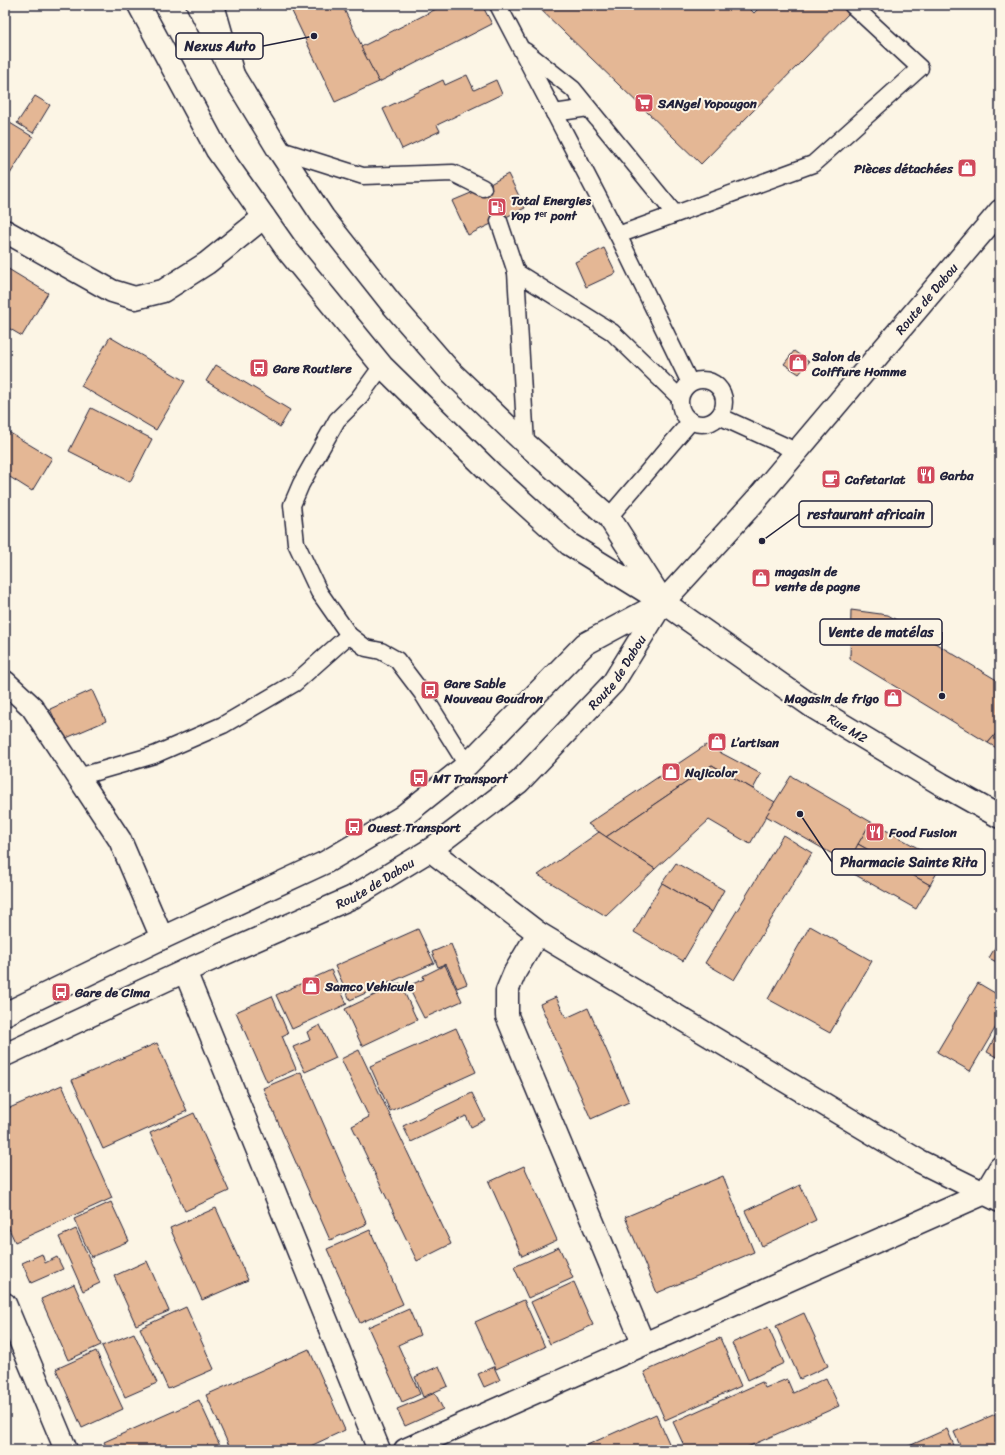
<svg xmlns="http://www.w3.org/2000/svg" width="1005" height="1455" viewBox="0 0 1005 1455" font-family="Sriracha,sans-serif">
<style>
.building{fill:#e4b795;stroke:#22223b}
.lines{fill:none;stroke-linecap:round;stroke-linejoin:round}
.service-casing{stroke:#22223b;stroke-width:19}
.minor-casing{stroke:#22223b;stroke-width:25}
.tertiary-casing{stroke:#22223b;stroke-width:25}
.secondary-casing{stroke:#22223b;stroke-width:25}
.motorway-casing{stroke:#22223b;stroke-width:25}
.service{stroke:#fcf5e5;stroke-width:16}
.minor{stroke:#fcf5e5;stroke-width:22}
.tertiary{stroke:#fcf5e5;stroke-width:22}
.secondary{stroke:#fcf5e5;stroke-width:22}
.motorway{stroke:#fcf5e5;stroke-width:22}
.labels{text-anchor:middle;dominant-baseline:central;stroke-width:4;stroke-linejoin:round;paint-order:stroke}
.poi-label{font-size:13px;font-weight:bold;fill:#22223b;stroke:#fcf5e5;text-anchor:start}
.street-label{font-size:13px;fill:#22223b;stroke:#fcf5e5}
.leader{fill:none;stroke:#22223b;stroke-width:1.5}
.callout-dot{fill:#22223b;stroke:#fcf5e5;stroke-width:1.5}
.callout{fill:#fcf5e5;stroke:#22223b;stroke-width:1.5}
.callout-label{font-size:14px;text-anchor:middle;font-weight:bold;fill:#22223b}
</style>
<rect width="100%" height="100%" fill="#fcf5e5"/>
<filter id="ink" filterUnits="userSpaceOnUse"><feTurbulence type="fractalNoise" baseFrequency=".025" numOctaves="2"/><feDisplacementMap in="SourceGraphic" scale="8" xChannelSelector="R" yChannelSelector="G"/><feConvolveMatrix kernelMatrix="1 2 1 2 8 2 1 2 1" color-interpolation-filters="sRGB"/></filter>
<g filter="url(#ink)">
<!-- building -->
<g class="building">
<polygon points="289,5 342,5 379,82 335,102"/>
<polygon points="444,5 482,5 492,24 379,82 361,47"/>
<polygon points="536,5 746,5 754,13 762,5 849,5 853,9 701,164"/>
<polygon points="467,75 474,90 496,80 502,94 437,125 440,131 402,149 383,109 443,80 445,85"/>
<polygon points="35,96 50,105 33,133 17,123"/>
<polygon points="5,120 33,137 5,182"/>
<polygon points="508,174 525,208 468,235 452,201 483,188"/>
<polygon points="604,248 616,273 586,287 575,262"/>
<polygon points="5,267 48,293 22,336 5,326"/>
<polygon points="110,337 185,381 156,430 81,386"/>
<polygon points="794,351 809,362 799,374 784,364"/>
<polygon points="216,365 290,410 280,427 206,381"/>
<polygon points="91,408 152,439 130,482 69,451"/>
<polygon points="5,430 52,458 32,491 5,474"/>
<polygon points="851,610 888,615 1000,682 1000,729 988,743 850,659"/>
<polygon points="92,690 106,721 64,739 50,709"/>
<polygon points="1000,729 1000,750 988,743"/>
<polygon points="706,745 761,774 753,789 712,765 606,837 588,824"/>
<polygon points="712,765 775,802 750,844 709,820 655,869 606,837"/>
<polygon points="791,776 871,822 848,863 766,816"/>
<polygon points="871,822 943,862 930,885 858,844"/>
<polygon points="599,832 655,869 606,916 538,875"/>
<polygon points="783,835 812,853 734,980 705,963"/>
<polygon points="858,844 930,885 916,909 845,869"/>
<polygon points="676,863 724,890 712,912 662,883"/>
<polygon points="662,883 712,912 683,961 634,932"/>
<polygon points="810,926 872,961 830,1033 768,999"/>
<polygon points="418,929 434,963 350,1000 335,966"/>
<polygon points="1000,939 1000,964 989,958"/>
<polygon points="451,944 467,984 457,988 446,964 438,967 432,952"/>
<polygon points="445,965 462,1001 424,1018 408,986 424,979 423,976"/>
<polygon points="331,970 347,1004 292,1029 276,995"/>
<polygon points="400,983 417,1020 362,1046 345,1009"/>
<polygon points="978,983 1000,996 1000,1020 970,1071 937,1052"/>
<polygon points="272,996 288,1033 282,1036 296,1069 267,1082 236,1012"/>
<polygon points="556,997 566,1018 588,1008 629,1102 591,1119 540,1004"/>
<polygon points="320,1025 336,1058 305,1072 293,1047 310,1040 307,1032"/>
<polygon points="456,1028 476,1072 390,1111 370,1066"/>
<polygon points="1000,1028 1000,1059 987,1052"/>
<polygon points="157,1043 187,1111 103,1149 72,1080"/>
<polygon points="359,1050 451,1244 417,1261 352,1126 369,1117 341,1059"/>
<polygon points="301,1072 367,1224 330,1240 263,1088"/>
<polygon points="62,1085 112,1198 15,1242 5,1220 5,1110"/>
<polygon points="472,1093 485,1120 471,1127 466,1116 411,1142 403,1126"/>
<polygon points="194,1113 229,1191 185,1211 150,1133"/>
<polygon points="524,1166 557,1240 522,1256 489,1182"/>
<polygon points="723,1176 754,1252 657,1293 625,1217"/>
<polygon points="800,1185 816,1220 762,1246 745,1211"/>
<polygon points="111,1202 129,1241 91,1257 74,1219"/>
<polygon points="216,1208 248,1280 202,1300 170,1228"/>
<polygon points="76,1229 100,1283 83,1291 59,1237"/>
<polygon points="370,1230 403,1304 360,1323 327,1249"/>
<polygon points="559,1247 573,1278 528,1298 514,1267"/>
<polygon points="42,1254 45,1263 57,1257 63,1269 31,1283 22,1263"/>
<polygon points="147,1261 169,1311 136,1325 114,1276"/>
<polygon points="574,1282 593,1325 550,1344 531,1302"/>
<polygon points="74,1284 101,1345 68,1360 41,1299"/>
<polygon points="524,1300 545,1347 496,1369 475,1322"/>
<polygon points="186,1307 214,1369 168,1389 140,1328"/>
<polygon points="409,1309 420,1335 398,1345 420,1394 402,1402 368,1327"/>
<polygon points="804,1313 828,1366 800,1379 776,1326"/>
<polygon points="768,1327 784,1363 748,1380 732,1343"/>
<polygon points="134,1333 157,1383 125,1397 102,1346"/>
<polygon points="720,1338 741,1386 665,1420 644,1372"/>
<polygon points="309,1349 345,1430 302,1450 231,1450 206,1395"/>
<polygon points="96,1351 123,1409 82,1428 56,1369"/>
<polygon points="439,1366 448,1386 423,1397 415,1377"/>
<polygon points="494,1367 500,1380 484,1387 478,1374"/>
<polygon points="826,1378 839,1406 741,1450 686,1450 673,1422 762,1382 765,1388 787,1379 793,1393"/>
<polygon points="435,1393 443,1409 405,1426 397,1409"/>
<polygon points="199,1400 222,1450 108,1450 104,1442"/>
<polygon points="1000,1412 1000,1450 962,1450 954,1432"/>
<polygon points="656,1414 672,1450 586,1450 585,1446"/>
<polygon points="947,1429 956,1450 900,1450"/>
</g>
<g class="lines">
<!-- service casing -->
<g class="service-casing">
<g id="service">
<polyline points="498,5 618,235 690,383"/>
<polyline points="525,51 573,89 675,214"/>
<polyline points="554,113 588,108"/>
<polyline points="278,149 363,176 453,173 483,188"/>
<polyline points="499,221 516,272 526,444"/>
<polyline points="618,235 813,164 920,68 852,5"/>
<polyline points="516,272 612,332 680,398"/>
<polyline points="382,366 358,399 337,420 301,484 292,505 296,543 319,592 349,635 366,648 381,651 397,660 422,693 467,765"/>
<circle cx="702" cy="402" r="22"/>
<polyline points="719,416 796,451"/>
<polyline points="609,517 691,421"/>
<polyline points="78,777 154,755 223,725 295,683 349,635"/>
</g>
</g>
<!-- minor casing -->
<g class="minor-casing">
<g id="minor">
<polyline points="5,231 112,291 135,298 163,291 207,263 264,217"/>
<polyline points="5,682 32,707 120,840 162,938"/>
<polyline points="430,850 538,933 919,1161 1000,1201"/>
<polyline points="538,933 515,972 507,991 507,1016 643,1343"/>
<polyline points="185,971 379,1450"/>
<polyline points="5,1304 66,1450"/>
<polyline points="405,1450 985,1193 1000,1168"/>
</g>
</g>
<!-- tertiary casing -->
<g class="tertiary-casing">
<g id="tertiary">
<polyline points="5,1014 162,938 326,862 402,817 467,765 585,644 663,602"/>
<path id="s1" d="M5 1055 185 971 353 897 430 850 519 782 613 683 663 602 756 500 1000 211"/>
</g>
</g>
<!-- secondary casing -->
<g class="secondary-casing">
<g id="secondary">
<path id="s2" d="M139 5 217 150 288 251 382 366 492 474 569 544 663 602 813 707 941 784 1000 817"/>
<polyline points="198,5 233,75 278,149 323,217 391,303 450,371 526,444 609,517 660,597"/>
</g>
</g>
<!-- motorway casing -->
<g class="motorway-casing">
<polyline id="motorway" points="213,5 233,75"/>
</g>
<!-- service -->
<use href="#service" class="service"/>
<!-- minor -->
<use href="#minor" class="minor"/>
<!-- tertiary -->
<use href="#tertiary" class="tertiary"/>
<!-- secondary -->
<use href="#secondary" class="secondary"/>
<!-- motorway -->
<use href="#motorway" class="motorway"/>
</g>
</g>
<!-- icons -->
<defs>
<g id="supermarket-square" transform="scale(1)"><rect x="-9" y="-9" width="18" height="18" rx="4" fill="#d1495b" stroke="#fcf5e5"/><path d="M-6-5.5h2.5l.6 2H6L4.5 2H-2.5L-4.4-4H-6ZM-1.5 3.2a1.3 1.3 0 1 0 .1 0ZM3 3.2a1.3 1.3 0 1 0 .1 0Z" fill="#fff"/></g>
<g id="shop-square" transform="scale(1)"><rect x="-9" y="-9" width="18" height="18" rx="4" fill="#d1495b" stroke="#fcf5e5"/><path d="M-5-2.5h2.3a2.7 3.5 0 0 1 5.4 0H5L5.5 6h-11ZM-1.5-2.5h3a1.5 2.3 0 0 0-3 0Z" fill="#fff"/></g>
<g id="fuel-square" transform="scale(1)"><rect x="-9" y="-9" width="18" height="18" rx="4" fill="#d1495b" stroke="#fcf5e5"/><path d="M-5.5-6h7V0h2V4h1.3V-2.5L3-4.5l.8-.8L6-3V5H2.5V1h-1V6h-7ZM-4.2-4.7v3.2H.2V-4.7Z" fill="#fff"/></g>
<g id="bus-square" transform="scale(1)"><rect x="-9" y="-9" width="18" height="18" rx="4" fill="#d1495b" stroke="#fcf5e5"/><path d="M-5-6H5V4H4V6H2V4H-2V6H-4V4H-5ZM-3.5-4V0h7V-4ZM-3.5 1.2v1.5H-2V1.2ZM2 1.2v1.5H3.5V1.2Z" fill="#fff"/></g>
<g id="restaurant-square" transform="scale(1)"><rect x="-9" y="-9" width="18" height="18" rx="4" fill="#d1495b" stroke="#fcf5e5"/><path d="M-5-6h1v4h1v-4h1v4h1v-4h1v5L-1.5 .5V6h-2V.5L-5-1ZM5-6V6H3V1.5H1.5Q1.5-4 5-6Z" fill="#fff"/></g>
<g id="cafe-square" transform="scale(1)"><rect x="-9" y="-9" width="18" height="18" rx="4" fill="#d1495b" stroke="#fcf5e5"/><path d="M-5.5-4.5H6V0H3Q3 3.5 0 3.5H-2.5Q-5.5 3.5-5.5 0ZM3-3.2v2h1.7v-2ZM-6 4.5H4V6H-6Z" fill="#fff"/></g>
</defs>
<g fill-rule="evenodd">
<use href="#supermarket-square" x="644" y="103"/>
<use href="#shop-square" x="967" y="168"/>
<use href="#fuel-square" x="497" y="207"/>
<use href="#shop-square" x="798" y="363"/>
<use href="#bus-square" x="259" y="368"/>
<use href="#restaurant-square" x="926" y="475"/>
<use href="#cafe-square" x="831" y="479"/>
<use href="#shop-square" x="761" y="578"/>
<use href="#bus-square" x="430" y="690"/>
<use href="#shop-square" x="893" y="698"/>
<use href="#shop-square" x="717" y="742"/>
<use href="#shop-square" x="671" y="772"/>
<use href="#bus-square" x="419" y="778"/>
<use href="#bus-square" x="354" y="827"/>
<use href="#restaurant-square" x="875" y="832"/>
<use href="#shop-square" x="311" y="986"/>
<use href="#bus-square" x="61" y="992"/>
</g>
<g class="labels">
<!-- poi labels -->
<g class="poi-label">
<text x="658" y="103">SANgel Yopougon</text>
<text x="953" y="168" text-anchor="end">Pièces détachées</text>
<text x="511" y="200">Total Energies<tspan x="511" dy="15">Yop 1ᵉʳ pont</tspan></text>
<text x="812" y="356">Salon de<tspan x="812" dy="15">Coiffure Homme</tspan></text>
<text x="273" y="368">Gare Routiere</text>
<text x="940" y="475">Garba</text>
<text x="845" y="479">Cafetariat</text>
<text x="775" y="571">magasin de<tspan x="775" dy="15">vente de pagne</tspan></text>
<text x="444" y="683">Gare Sable<tspan x="444" dy="15">Nouveau Goudron</tspan></text>
<text x="879" y="698" text-anchor="end">Magasin de frigo</text>
<text x="731" y="742">L’artisan</text>
<text x="685" y="772">Najicolor</text>
<text x="433" y="778">MT Transport</text>
<text x="368" y="827">Ouest Transport</text>
<text x="889" y="832">Food Fusion</text>
<text x="325" y="986">Samco Vehicule</text>
<text x="75" y="992">Gare de Cima</text>
</g>
<!-- street labels -->
<g class="street-label">
<text stroke="none"><textPath href="#s1" startOffset="1218">Route de Dabou</textPath></text>
<text stroke="none"><textPath href="#s1" startOffset="732">Route de Dabou</textPath></text>
<text stroke="none"><textPath href="#s2" startOffset="1029">Rue M2</textPath></text>
<text stroke="none"><textPath href="#s1" startOffset="408">Route de Dabou</textPath></text>
</g>
</g>
<!-- callouts -->
<path class="leader" d="M314 36L263 46M762 541L799 514M942 696L942 632M800 814L832 862"/>
<g class="callout-dot">
<circle cx="314" cy="36" r="4"/>
<circle cx="762" cy="541" r="4"/>
<circle cx="942" cy="696" r="4"/>
<circle cx="800" cy="814" r="4"/>
</g>
<g class="callout">
<rect x="176" y="33" width="87" height="26" rx="4"/>
<rect x="799" y="501" width="133" height="26" rx="4"/>
<rect x="820" y="619" width="122" height="26" rx="4"/>
<rect x="832" y="849" width="153" height="26" rx="4"/>
</g>
<g class="callout-label">
<text x="220" y="51">Nexus Auto</text>
<text x="866" y="519">restaurant africain</text>
<text x="881" y="637">Vente de matélas</text>
<text x="909" y="867">Pharmacie Sainte Rita</text>
</g>
<!-- margin -->
<rect width="1005" height="1455" fill="none" stroke="#fcf5e5" stroke-width="20"/>
<rect x="10" y="10" width="985" height="1435" fill="none" stroke="#22223b" stroke-width="1.5" filter="url(#ink)"/>
</svg>
